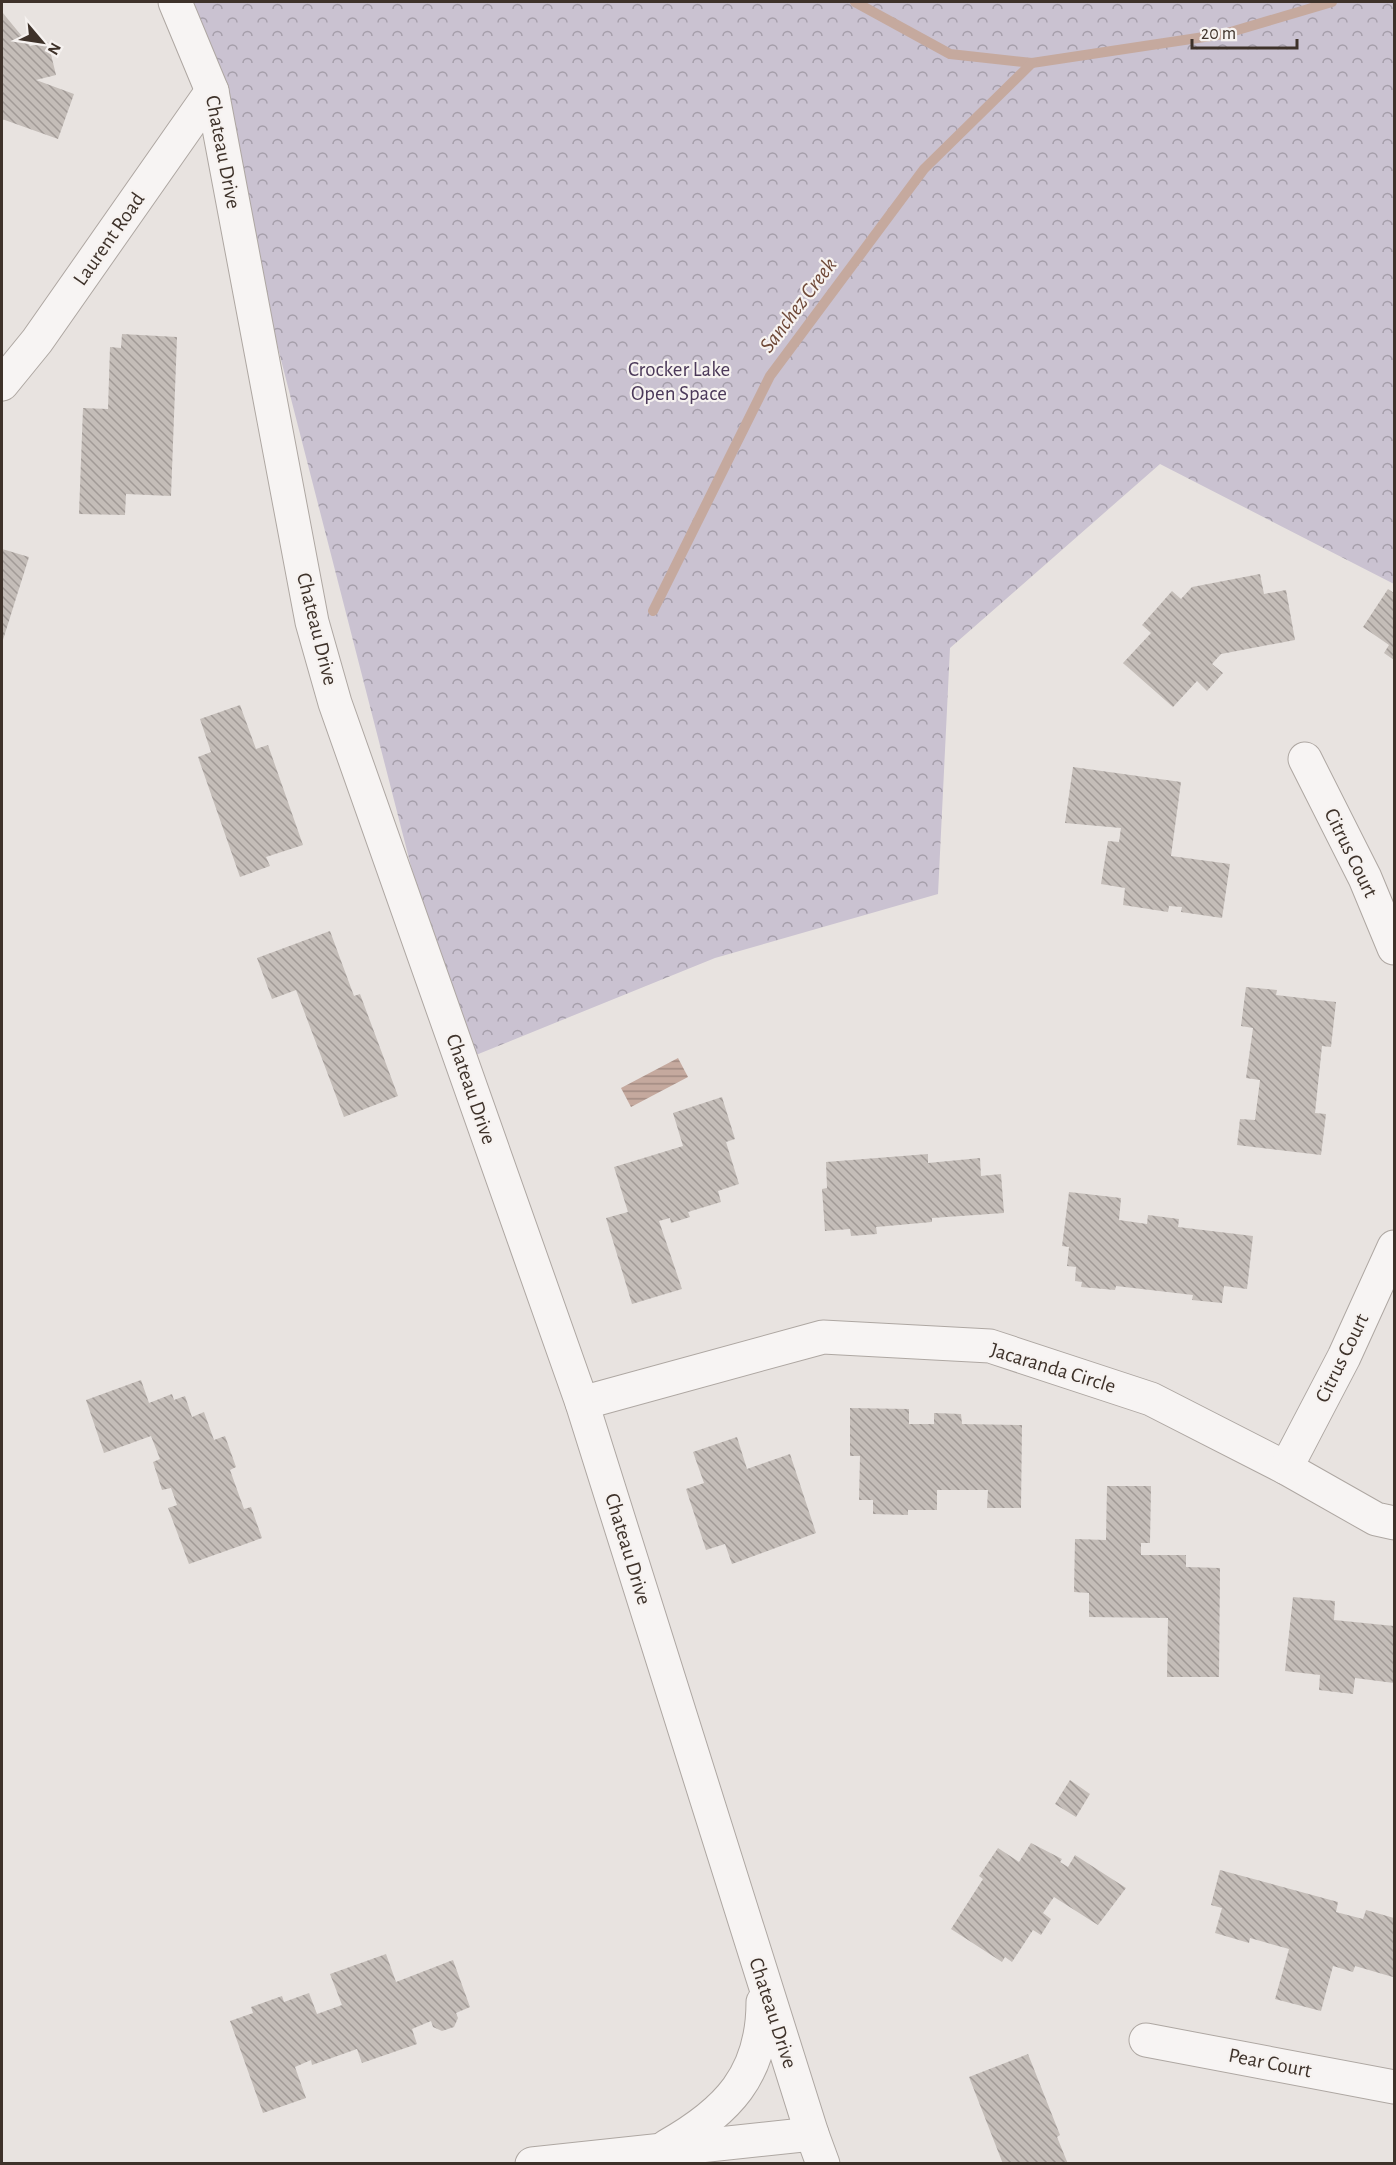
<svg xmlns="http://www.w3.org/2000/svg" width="1396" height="2165" viewBox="0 0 1396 2165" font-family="'Alegreya Sans',sans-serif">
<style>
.park{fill:url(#park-crowns)}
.water{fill:url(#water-rules)}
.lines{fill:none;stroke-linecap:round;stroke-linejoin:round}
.stream{stroke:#c5a99e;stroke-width:10}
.building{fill:url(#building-back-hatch)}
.minor-casing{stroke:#aea7a2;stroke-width:35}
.minor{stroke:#f7f4f3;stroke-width:33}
.labels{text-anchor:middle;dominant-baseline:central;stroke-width:4.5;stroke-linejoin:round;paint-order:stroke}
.street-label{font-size:21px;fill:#3e322a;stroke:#f6f2f0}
.park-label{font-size:21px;fill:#4b3959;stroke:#f6f2f0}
.water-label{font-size:22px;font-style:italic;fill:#6f4938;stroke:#f6f2f0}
</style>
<defs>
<pattern id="park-crowns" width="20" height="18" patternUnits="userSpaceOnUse" patternTransform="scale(1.5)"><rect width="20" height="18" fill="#cac2d1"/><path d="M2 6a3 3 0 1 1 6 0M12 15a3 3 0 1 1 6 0" fill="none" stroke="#a59eaa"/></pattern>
<pattern id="water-rules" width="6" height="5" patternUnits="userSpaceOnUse" patternTransform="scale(1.5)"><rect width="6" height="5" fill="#c5a99e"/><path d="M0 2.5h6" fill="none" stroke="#a18a81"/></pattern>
<pattern id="building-back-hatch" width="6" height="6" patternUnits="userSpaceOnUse" patternTransform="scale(1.5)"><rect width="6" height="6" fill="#c4bdb8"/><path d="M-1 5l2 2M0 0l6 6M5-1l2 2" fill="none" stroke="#a19a96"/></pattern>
</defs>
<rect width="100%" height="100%" fill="#e8e3e0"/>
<!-- park -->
<polygon class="park" points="193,2 1394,2 1394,584 1160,464 950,648 938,894 715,958 461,1061 212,91"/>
<!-- water -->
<polygon class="water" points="678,1058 688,1077 631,1107 621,1088"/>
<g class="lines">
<!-- stream -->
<g class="stream">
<polyline points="855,2 950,54 1032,63 1224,34 1332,2"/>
<polyline points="653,611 770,376 924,169 1032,63"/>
</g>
</g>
<!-- building -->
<g class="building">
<polygon points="2,12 30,46 48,42 56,75 36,80 74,94 58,139 2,119"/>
<polygon points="122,334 177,337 171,496 126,494 125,515 79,514 83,408 108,409 110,347 121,348"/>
<polygon points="2,549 29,557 2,643"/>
<polygon points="1260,574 1264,594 1286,590 1295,640 1221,654 1212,664 1223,673 1207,691 1197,681 1173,707 1123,663 1151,633 1142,625 1172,591 1181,599 1192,587"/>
<polygon points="1388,589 1394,593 1394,660 1384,653 1389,645 1363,627"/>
<polygon points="240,705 256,749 268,745 303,845 266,857 270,866 240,877 198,757 211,752 200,719"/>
<polygon points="1073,767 1181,782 1171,856 1230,864 1222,918 1181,912 1182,907 1169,906 1168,912 1123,905 1125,888 1101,884 1108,841 1119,842 1121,828 1065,823"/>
<polygon points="330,931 354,996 360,994 398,1096 344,1117 296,990 272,999 257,958"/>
<polygon points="1246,987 1277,990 1276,995 1336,1002 1331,1047 1322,1046 1315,1113 1326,1114 1321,1155 1237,1145 1240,1119 1255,1120 1260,1080 1246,1078 1253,1028 1241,1026"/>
<polygon points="722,1097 735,1139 726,1142 739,1184 718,1191 721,1202 688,1212 690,1217 671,1223 670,1218 659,1221 682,1289 632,1304 606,1218 628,1212 614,1167 683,1146 673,1113"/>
<polygon points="928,1154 928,1163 980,1158 981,1176 1001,1174 1004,1213 932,1218 932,1222 876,1227 877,1234 851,1236 850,1229 825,1231 822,1189 827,1188 826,1162"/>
<polygon points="1069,1192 1121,1198 1119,1220 1147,1224 1148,1215 1179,1219 1178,1227 1253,1236 1247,1289 1224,1286 1222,1303 1192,1300 1193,1295 1116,1286 1115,1290 1081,1287 1082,1282 1075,1281 1076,1267 1067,1266 1069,1247 1062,1246"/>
<polygon points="141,1380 149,1403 172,1394 174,1400 185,1396 192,1417 204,1412 214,1440 225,1436 236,1467 230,1470 244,1509 251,1507 262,1538 189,1564 168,1508 177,1505 171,1488 162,1490 153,1462 160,1459 151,1436 104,1453 86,1400"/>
<polygon points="850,1408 909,1409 909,1424 934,1424 934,1413 961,1414 962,1424 1022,1425 1021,1508 987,1508 988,1490 937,1490 937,1510 908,1510 908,1515 873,1514 873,1500 859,1500 860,1456 850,1456"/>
<polygon points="737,1437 747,1469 790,1454 816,1533 732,1564 725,1544 706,1550 686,1489 704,1483 693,1452"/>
<polygon points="1107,1486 1151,1486 1150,1543 1141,1543 1141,1555 1186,1555 1186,1567 1220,1568 1219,1677 1167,1677 1168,1618 1089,1617 1089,1593 1074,1592 1075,1539 1106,1540"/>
<polygon points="1293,1597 1335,1601 1334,1620 1394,1626 1394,1683 1355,1678 1353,1694 1319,1690 1320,1675 1285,1671"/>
<polygon points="1070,1780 1090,1794 1076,1817 1055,1804"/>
<polygon points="1031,1843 1062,1859 1060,1862 1068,1867 1075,1855 1126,1888 1098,1925 1054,1897 1043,1913 1051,1919 1041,1935 1033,1930 1012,1962 1005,1957 1002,1962 951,1929 983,1879 979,1876 998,1848 1019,1862"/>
<polygon points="1220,1870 1338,1902 1336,1912 1363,1919 1366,1910 1394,1918 1393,1977 1355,1966 1353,1972 1333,1966 1321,2011 1275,1999 1289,1949 1250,1938 1249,1943 1215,1933 1222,1908 1211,1905"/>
<polygon points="386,1954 396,1982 453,1960 470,2007 456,2013 458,2018 454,2027 442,2031 433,2027 431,2021 412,2029 417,2044 362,2063 357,2049 312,2065 311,2060 295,2067 306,2098 263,2113 230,2021 253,2013 251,2007 282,1996 284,2002 309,1993 317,2014 342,2005 330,1974"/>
<polygon points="1028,2054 1060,2135 1057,2137 1068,2164 1003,2164 969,2077"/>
</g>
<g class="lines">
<!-- minor casing -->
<g class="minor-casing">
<g id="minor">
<polyline points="175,2 212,91 312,622 335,703 582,1403 812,2134 823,2164"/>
<polyline points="2,384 37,341 212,91"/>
<polyline points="1305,759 1365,878 1394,948"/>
<polyline points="582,1403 823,1337 990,1346 1151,1399 1286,1468 1376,1519 1394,1523"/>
<polyline points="1286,1468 1344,1357 1394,1247"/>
<polyline points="1146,2040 1394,2087"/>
<path d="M667 2146C727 2112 763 2075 763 2002"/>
<polyline points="532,2164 812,2134"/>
</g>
</g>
<!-- minor -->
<use href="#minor" class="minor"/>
</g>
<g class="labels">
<!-- street labels -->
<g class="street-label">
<text transform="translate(223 152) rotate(79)">Chateau Drive</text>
<text transform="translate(109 239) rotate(-55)">Laurent Road</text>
<text transform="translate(317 629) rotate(76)">Chateau Drive</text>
<text transform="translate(1351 853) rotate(64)">Citrus Court</text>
<text transform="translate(471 1089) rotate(71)">Chateau Drive</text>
<text transform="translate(1342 1358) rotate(-64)">Citrus Court</text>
<text transform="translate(1053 1368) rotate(17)">Jacaranda Circle</text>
<text transform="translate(628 1549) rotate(73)">Chateau Drive</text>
<text transform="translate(773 2013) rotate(72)">Chateau Drive</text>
<text transform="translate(1270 2063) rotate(11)">Pear Court</text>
</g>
<!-- park labels -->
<g class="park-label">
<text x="679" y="369">Crocker Lake<tspan x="679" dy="24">Open Space</tspan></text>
</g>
<!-- water labels -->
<g class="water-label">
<text transform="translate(798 305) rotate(-53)">Sanchez Creek</text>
</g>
</g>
<!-- border -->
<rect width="1396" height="2165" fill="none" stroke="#3e322a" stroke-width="6"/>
<!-- north arrow -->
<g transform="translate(42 42) rotate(119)" stroke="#f6f2f0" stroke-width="4.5" paint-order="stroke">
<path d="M0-4.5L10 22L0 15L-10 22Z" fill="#3e322a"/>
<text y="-9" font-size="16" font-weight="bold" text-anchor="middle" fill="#3e322a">N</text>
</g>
<!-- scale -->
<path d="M1192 39v9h105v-9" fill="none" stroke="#3e322a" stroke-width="3"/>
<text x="1201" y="39" font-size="18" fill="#3e322a" stroke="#f6f2f0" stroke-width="4.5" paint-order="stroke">20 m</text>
</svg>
